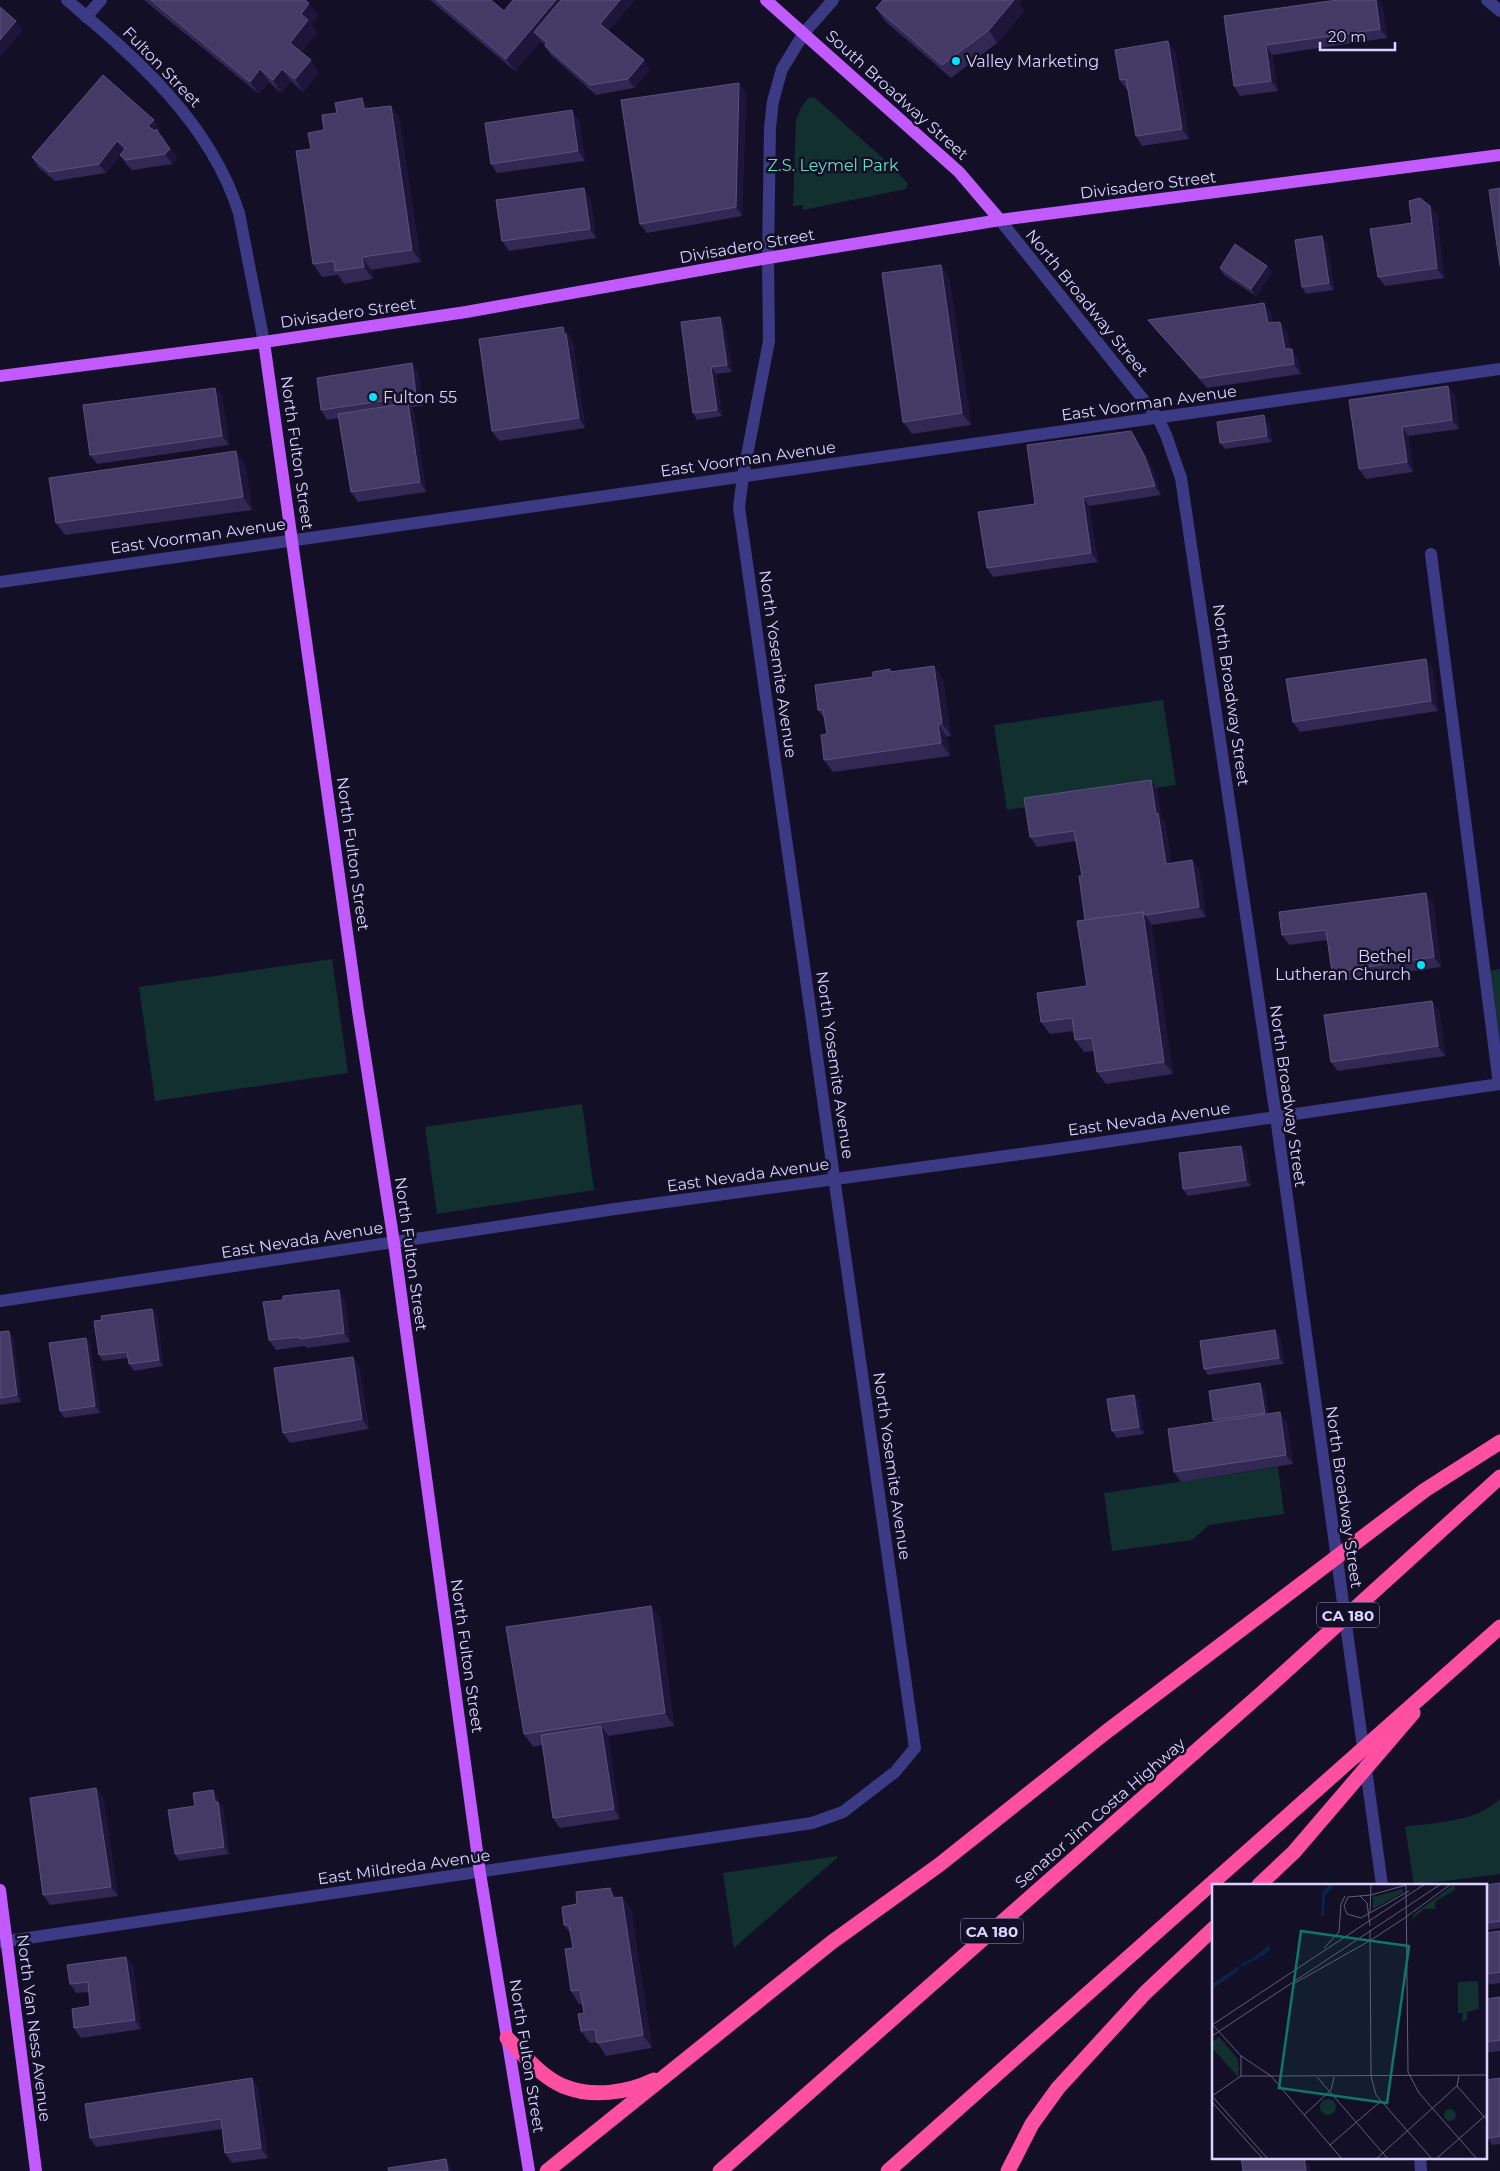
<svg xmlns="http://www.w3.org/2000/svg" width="1500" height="2171" viewBox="0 0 1500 2171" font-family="Montserrat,sans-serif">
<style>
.green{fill:#12302f}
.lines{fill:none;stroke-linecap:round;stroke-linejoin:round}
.minor{stroke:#3d3a85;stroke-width:12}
.major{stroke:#c25bff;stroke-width:12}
.highway{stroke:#ff4fa3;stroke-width:15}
.wall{fill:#312854}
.shaded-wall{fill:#1d163a}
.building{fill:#433a66;stroke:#5a527e}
.poi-dot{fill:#00e5ff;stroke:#130f26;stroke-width:2}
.labels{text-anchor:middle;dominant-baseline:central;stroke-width:5;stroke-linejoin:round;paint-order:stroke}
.shield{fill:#130f26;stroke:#9e99be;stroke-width:1}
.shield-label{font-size:15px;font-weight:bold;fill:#d9d4ff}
.poi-label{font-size:16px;fill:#d9d4ff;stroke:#130f26;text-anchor:start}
.street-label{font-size:16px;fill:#d9d4ff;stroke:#130f26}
.park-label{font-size:16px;fill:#5fe0c0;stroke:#130f26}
.inset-road{fill:none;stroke:#625e7d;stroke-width:1}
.view{fill:#0f766e;fill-opacity:0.15;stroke:#0f766e;stroke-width:2.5}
.inset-edge{fill:none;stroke:#d9d4ff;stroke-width:2.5}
</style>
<rect width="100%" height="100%" fill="#130f26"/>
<!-- green -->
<g class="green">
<polygon points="814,97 894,168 908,184 906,189 803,210 803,205 793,206 796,120 802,106 808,99"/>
<polygon points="1163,700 1176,785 1007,810 994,725"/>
<polygon points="332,959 348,1073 155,1101 139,987"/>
<polygon points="1500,969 1500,1057 1483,972"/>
<polygon points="582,1104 594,1190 437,1214 425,1127"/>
<polygon points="1278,1467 1284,1514 1209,1525 1192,1540 1112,1551 1104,1493"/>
<path d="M1500 1799V1874L1414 1885 1405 1827C1437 1822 1476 1822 1500 1799Z"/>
<polygon points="837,1856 837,1858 734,1948 723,1873"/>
</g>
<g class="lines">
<!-- minor -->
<g class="minor">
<path d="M67 0C138 60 210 122 239 213L264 342"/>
<polyline points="1487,0 1500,11"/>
<polyline points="86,17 101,0"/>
<polyline points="1000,220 1158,418 1166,435 1181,478 1276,1117 1382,1885"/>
<polyline points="1431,554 1499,1084"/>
<polyline points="0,582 1500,369"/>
<polyline points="0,1301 615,1209 1050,1150 1500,1084"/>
<polyline points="0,1942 812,1823 843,1812 895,1772 915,1748 739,507 743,476 769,341 768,258 770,128 773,101 782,69 804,33 833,0"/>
<polyline points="1420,2157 1421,2171"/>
</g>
<!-- major -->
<g class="major">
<polyline points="766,0 959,172 1000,220"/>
<polyline points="264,342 358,1011 394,1243 480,1873 529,2171"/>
<polyline points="0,376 264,342 466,312 768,258 1000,220 1500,155"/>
<polyline points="0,1890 36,2171"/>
</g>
<!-- highway -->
<g class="highway">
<polyline points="1259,1885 1294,1852 1413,1713"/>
<path d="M507 2038C524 2055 541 2077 563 2086 592 2098 627 2093 654 2080"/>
<polyline points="547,2171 832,1942 939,1865 1106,1732 1425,1490 1500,1442"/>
<polyline points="720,2171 1264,1691 1500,1477"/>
<polyline points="888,2171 1500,1627"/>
<polyline points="1008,2171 1032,2124 1058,2088 1145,1993 1214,1928"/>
</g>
</g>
<!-- wall -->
<g class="wall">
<polygon points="144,0 305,0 318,16 311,24 317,33 301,52 319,73 303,92 291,81 281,93 269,82 259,94"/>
<polygon points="430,0 491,0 504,11 609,31 650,70 634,88 596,95 551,55 545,46 545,45 541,41 515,71"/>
<polygon points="883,0 1021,0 1019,3 1024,11 997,43 951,78 885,21 876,8"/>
<polygon points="1337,0 1379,0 1382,4 1387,38 1272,55 1278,91 1240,96 1234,86 1224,16"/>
<polygon points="1175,51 1189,139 1142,146 1136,136 1128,90 1127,90 1120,80"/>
<polygon points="746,93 742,216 647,233 640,224"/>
<polygon points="391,106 399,118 421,262 371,270 373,279 344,284 338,275 322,277 313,264 311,149 324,130 369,108"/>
<polygon points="579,120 585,161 497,173 491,164"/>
<polygon points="160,130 158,132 177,158 172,164 132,170 127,165 120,155 106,173 55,181 38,167 32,157"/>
<polygon points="590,197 596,238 509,251 502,241"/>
<polygon points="1437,215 1444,278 1385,286 1378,277 1412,223"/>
<polygon points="1322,236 1327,243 1334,290 1306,294 1302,287"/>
<polygon points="941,265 949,277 971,425 912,434 903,422"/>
<polygon points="1220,268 1272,272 1256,296 1224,275"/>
<polygon points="1271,312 1273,323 1287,331 1290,349 1298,358 1301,374 1207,388 1155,329 1148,320"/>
<polygon points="720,317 724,323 732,372 716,374 722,416 697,420 693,413"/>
<polygon points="563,327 570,336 570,339 573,343 585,428 499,441 492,431"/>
<polygon points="418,372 423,406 411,407 414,413 426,492 358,502 351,492 339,418 327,420 321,410"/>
<polygon points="1448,386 1455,396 1459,429 1408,436 1413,472 1366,479 1359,469 1349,400"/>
<polygon points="215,388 222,397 229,445 97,464 90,455"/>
<polygon points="1269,422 1272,442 1225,449 1220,443"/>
<polygon points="1131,431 1137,440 1152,467 1161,495 1089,506 1098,562 993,577 987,568 1035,504"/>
<polygon points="245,464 252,510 65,535 56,523"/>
<polygon points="1426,659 1432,668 1438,711 1300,732 1293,722"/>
<polygon points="891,672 943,679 951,736 947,737 950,756 833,772 824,760 827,734 825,720 818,710 873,677"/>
<polygon points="1151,780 1157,789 1161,818 1165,823 1171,863 1192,860 1199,869 1206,917 1151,925 1173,1074 1106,1084 1097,1072 1094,1051 1084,1052 1075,1040 1074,1031 1050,1034 1041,1022 1087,986 1085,920 1082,876 1076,841 1037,847 1030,837"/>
<polygon points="1433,903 1441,967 1339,982 1332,972 1327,940 1289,945 1282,935"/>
<polygon points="1432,1001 1439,1011 1445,1056 1338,1071 1331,1062"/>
<polygon points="1241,1146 1246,1152 1251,1186 1188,1196 1183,1189"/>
<polygon points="345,1300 350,1342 307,1348 305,1346 276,1350 269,1340"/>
<polygon points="152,1309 157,1315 163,1366 134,1371 129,1364 128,1358 103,1361 99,1355"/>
<polygon points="0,1332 13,1337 21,1402 0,1405"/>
<polygon points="1280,1337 1284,1364 1208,1375 1204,1369"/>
<polygon points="86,1338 90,1344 100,1413 64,1418 60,1411"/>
<polygon points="353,1357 359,1367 369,1429 290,1443 283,1433"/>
<polygon points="1265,1390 1268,1414 1287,1422 1293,1464 1181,1482 1174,1472 1215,1422 1213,1420"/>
<polygon points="1134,1395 1139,1401 1144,1434 1117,1438 1112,1431"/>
<polygon points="651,1606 660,1618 674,1726 608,1736 620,1819 560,1828 553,1818 542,1745 533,1747 524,1734"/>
<polygon points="96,1788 103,1798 118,1896 50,1905 43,1895"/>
<polygon points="213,1790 217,1796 218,1802 223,1808 229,1854 179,1861 175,1854 195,1806"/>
<polygon points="1500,1883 1500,1928 1486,1930 1486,1885"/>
<polygon points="622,1897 631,1910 652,2048 606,2056 597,2042 590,2043 581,2031 584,2013 582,2004 579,2004 571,1991 573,1948 571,1934 564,1925 617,1898"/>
<polygon points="1500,1931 1500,1983 1486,1985 1486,1933"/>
<polygon points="133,1966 141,2029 81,2038 74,2028 90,2006 89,1992 76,1993 70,1984"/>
<polygon points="1500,1997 1500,2051 1486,2053 1486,1999"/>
<polygon points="252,2078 258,2088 268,2158 232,2163 225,2153 223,2129 96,2147 90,2138"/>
<polygon points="1500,2078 1500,2144 1492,2145 1488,2138"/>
</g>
<!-- shaded-wall -->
<g class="shaded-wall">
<polygon points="556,0 576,0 534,32 541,41 515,71 506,59"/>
<polygon points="620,0 635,0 607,33 600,24"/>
<polygon points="1013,0 1021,0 1019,3 1024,11 997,43 989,30"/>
<polygon points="1376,0 1379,0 1382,4 1387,38 1380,29"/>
<polygon points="309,3 318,16 311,24 317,33 298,55 290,43 301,14"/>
<polygon points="16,21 23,30 0,57 0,40"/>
<polygon points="1168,41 1175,51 1189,139 1182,129"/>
<polygon points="1266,45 1272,55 1278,91 1271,81"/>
<polygon points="311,60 319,73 303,92 295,79"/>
<polygon points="644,60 650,70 634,88 628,79"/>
<polygon points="260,69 269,82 259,94 250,82"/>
<polygon points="282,69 291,81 281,93 273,80"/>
<polygon points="739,83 746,93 742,216 736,207"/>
<polygon points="362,98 371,111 364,109"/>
<polygon points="391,106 399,118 421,262 412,250"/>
<polygon points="572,110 579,120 585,161 578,151"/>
<polygon points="154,120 160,130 155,136 148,126"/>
<polygon points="117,141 124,150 106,173 99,164"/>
<polygon points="170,149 177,158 172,164 165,154"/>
<polygon points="584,188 590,197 596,238 590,229"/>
<polygon points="1430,206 1437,215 1444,278 1437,268"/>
<polygon points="1322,236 1327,243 1334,290 1329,283"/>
<polygon points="362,257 371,270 373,279 364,267"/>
<polygon points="941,265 949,277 971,425 962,413"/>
<polygon points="1267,266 1272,272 1256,296 1251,289"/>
<polygon points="1264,303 1271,312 1274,333 1268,323"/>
<polygon points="720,317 724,323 732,372 727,365"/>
<polygon points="1280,322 1287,331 1291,358 1285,349"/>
<polygon points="563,327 570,336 570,339 573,343 585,428 579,418"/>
<polygon points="1292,349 1298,358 1301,374 1294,364"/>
<polygon points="412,363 418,372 423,406 416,396"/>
<polygon points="711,367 716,374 722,416 717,410"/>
<polygon points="1448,386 1455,396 1459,429 1452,420"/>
<polygon points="215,388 222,397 229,445 222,436"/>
<polygon points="408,403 414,413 426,492 420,482"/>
<polygon points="1264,415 1269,422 1272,442 1267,436"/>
<polygon points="1402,427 1408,436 1413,472 1407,462"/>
<polygon points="1131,431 1137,440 1152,467 1161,495 1155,486"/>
<polygon points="236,451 245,464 252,510 243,497"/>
<polygon points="1083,497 1089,506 1098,562 1091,553"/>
<polygon points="1426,659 1432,668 1438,711 1431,701"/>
<polygon points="934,666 943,679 951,736 942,723"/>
<polygon points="938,724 947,737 950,756 941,743"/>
<polygon points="1151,780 1157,789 1161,818 1165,823 1173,873 1166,864 1156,814"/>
<polygon points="1192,860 1199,869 1206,917 1199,907"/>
<polygon points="1426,893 1433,903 1441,967 1434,957"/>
<polygon points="1143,912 1152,925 1173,1074 1164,1062"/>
<polygon points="1432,1001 1439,1011 1445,1056 1438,1046"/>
<polygon points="1241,1146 1246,1152 1251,1186 1246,1180"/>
<polygon points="339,1290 345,1300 350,1342 344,1333"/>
<polygon points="152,1309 157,1315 163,1366 159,1360"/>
<polygon points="1275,1330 1280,1337 1284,1364 1279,1358"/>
<polygon points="9,1331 13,1337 21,1402 17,1395"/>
<polygon points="86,1338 90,1344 100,1413 95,1406"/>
<polygon points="353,1357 359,1367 369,1429 362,1419"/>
<polygon points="1260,1383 1265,1390 1269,1419 1265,1413"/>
<polygon points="1134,1395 1139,1401 1144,1434 1139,1427"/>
<polygon points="1280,1412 1287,1422 1293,1464 1286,1455"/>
<polygon points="651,1606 660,1618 674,1726 665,1713"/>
<polygon points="601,1726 608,1735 620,1819 614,1809"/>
<polygon points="96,1788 103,1798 118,1896 111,1887"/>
<polygon points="213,1790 217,1796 219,1809 215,1802"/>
<polygon points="218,1802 223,1808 229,1854 224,1847"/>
<polygon points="610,1888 619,1901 613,1898"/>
<polygon points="622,1897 631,1910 652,2048 643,2035"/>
<polygon points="126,1957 133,1966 141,2029 135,2020"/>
<polygon points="252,2078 258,2088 268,2158 261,2148"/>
<polygon points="1304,2157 1310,2166 1311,2171 1306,2171"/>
<polygon points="446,2159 451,2166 451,2171 448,2171"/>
</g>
<!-- building -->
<g class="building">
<polygon points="151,0 305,0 309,3 301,14 308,20 290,43 311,60 295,79 282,69 273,80 260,69 250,82"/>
<polygon points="436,0 491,0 504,11 513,0 556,0 506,59"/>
<polygon points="561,0 620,0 600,24 644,60 628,79 590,85 545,46 547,42 534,32"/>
<polygon points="883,0 1014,0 989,30 942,65 876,8"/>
<polygon points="1337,0 1376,0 1380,29 1266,45 1271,81 1234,86 1224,16"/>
<polygon points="0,7 16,21 0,40"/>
<polygon points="1168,41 1182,129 1136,136 1126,79 1120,80 1115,50"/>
<polygon points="103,75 154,120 148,126 155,131 156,129 170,149 165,154 126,160 120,155 126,148 117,141 99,164 49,172 32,157"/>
<polygon points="739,83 736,207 640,224 621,100"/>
<polygon points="362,98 364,109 391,106 412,250 362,257 364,267 335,271 334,261 313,264 296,151 311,149 308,133 324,130 322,115 337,113 335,103"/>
<polygon points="572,110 578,151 491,164 485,123"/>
<polygon points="584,188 590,229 502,241 496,200"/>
<polygon points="1500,188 1500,266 1489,190"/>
<polygon points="1420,198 1430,206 1437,268 1378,277 1370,229 1412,223 1409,201"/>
<polygon points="1322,236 1329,283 1302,287 1295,240"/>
<polygon points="1235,244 1267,266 1251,289 1220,268"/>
<polygon points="941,265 962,413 903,422 882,273"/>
<polygon points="1264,303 1268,323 1280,322 1285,349 1292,349 1294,364 1200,378 1148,320"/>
<polygon points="720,317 727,365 711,367 717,410 693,413 681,322"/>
<polygon points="563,327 564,334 566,334 579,418 492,431 479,339"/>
<polygon points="412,363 416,396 321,410 317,378"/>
<polygon points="1448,386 1452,420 1402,427 1407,462 1359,469 1349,400"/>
<polygon points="215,388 222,436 90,455 83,405"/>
<polygon points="408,403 420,482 351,492 338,414"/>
<polygon points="1264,415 1267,436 1220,443 1217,422"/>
<polygon points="1131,431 1145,457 1155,486 1083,497 1091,553 987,568 978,512 1035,504 1027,445"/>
<polygon points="236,451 243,497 56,523 49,478"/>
<polygon points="1426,659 1431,701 1293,722 1286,679"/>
<polygon points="934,666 942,723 938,724 941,743 824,760 821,735 827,734 823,710 818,710 815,685 873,677 873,672 890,669 890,672"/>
<polygon points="1151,780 1156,814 1158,813 1166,864 1192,860 1199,907 1145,915 1143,912 1085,920 1079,876 1082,876 1074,831 1030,837 1024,798"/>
<polygon points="1426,893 1434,957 1332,972 1326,930 1282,935 1279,912"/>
<polygon points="1143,912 1164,1062 1097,1072 1092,1038 1075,1040 1072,1018 1041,1022 1037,993 1087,986 1077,921"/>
<polygon points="1432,1001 1438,1046 1331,1062 1324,1015"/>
<polygon points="1241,1146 1246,1180 1183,1189 1179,1153"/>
<polygon points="339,1290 344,1333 300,1339 299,1337 269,1340 263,1302 283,1300 283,1296"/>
<polygon points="152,1309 159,1360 129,1364 127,1352 99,1355 94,1321 102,1320 101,1316"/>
<polygon points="1275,1330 1279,1358 1204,1369 1200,1341"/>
<polygon points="9,1331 17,1395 0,1398 0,1332"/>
<polygon points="86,1338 95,1406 60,1411 49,1343"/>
<polygon points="353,1357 362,1419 283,1433 274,1368"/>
<polygon points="1260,1383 1265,1413 1213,1420 1209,1391"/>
<polygon points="1134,1395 1139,1427 1112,1431 1107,1399"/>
<polygon points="1280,1412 1286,1455 1174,1472 1168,1429"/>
<polygon points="651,1606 665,1713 524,1734 506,1627"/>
<polygon points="601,1726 614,1809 553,1818 541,1735"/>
<polygon points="96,1788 111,1887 43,1895 30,1798"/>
<polygon points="213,1790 215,1802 218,1802 224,1847 175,1854 168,1810 195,1806 193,1793"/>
<polygon points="1500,1883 1500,1921 1486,1923 1486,1885"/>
<polygon points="610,1888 613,1898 622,1897 643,2035 597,2043 595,2029 581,2031 578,2014 584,2013 580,1990 571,1991 565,1949 573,1948 569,1925 564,1925 562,1907 577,1904 576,1892"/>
<polygon points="1500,1931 1500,1972 1486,1974 1486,1933"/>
<polygon points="126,1957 135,2020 74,2028 72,2009 90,2006 88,1982 70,1984 67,1965"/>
<polygon points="1500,1997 1500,2040 1486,2042 1486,1999"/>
<polygon points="252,2078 261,2148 225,2153 221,2119 90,2138 85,2104"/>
<polygon points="1500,2078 1500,2136 1488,2138 1486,2127 1486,2080"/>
<polygon points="1241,2157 1304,2157 1306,2171 1243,2171"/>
<polygon points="446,2159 448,2171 389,2171 388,2168"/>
</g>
<!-- markers -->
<g class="poi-dot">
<circle cx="956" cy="61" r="5"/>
<circle cx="373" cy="397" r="5"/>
<circle cx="1421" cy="965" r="5"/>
</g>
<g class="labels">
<!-- shield labels -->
<g class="shield">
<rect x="1317" y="1602.5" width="62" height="25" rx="4"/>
<rect x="961" y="1918.5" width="62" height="25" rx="4"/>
</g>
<g class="shield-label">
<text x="1348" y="1615">CA 180</text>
<text x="992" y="1931">CA 180</text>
</g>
<!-- poi labels -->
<g class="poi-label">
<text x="966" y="61">Valley Marketing</text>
<text x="383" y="397">Fulton 55</text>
<text x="1411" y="956" text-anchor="end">Bethel<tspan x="1411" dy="18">Lutheran Church</tspan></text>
</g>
<!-- street labels -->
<g class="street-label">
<text transform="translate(162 67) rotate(46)">Fulton Street</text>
<text transform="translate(897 95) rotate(42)">South Broadway Street</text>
<text transform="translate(1148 185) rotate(-7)">Divisadero Street</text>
<text transform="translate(747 246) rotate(-10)">Divisadero Street</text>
<text transform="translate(1087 303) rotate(51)">North Broadway Street</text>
<text transform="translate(348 313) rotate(-8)">Divisadero Street</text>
<text transform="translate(1149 403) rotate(-8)">East Voorman Avenue</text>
<text transform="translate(297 453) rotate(82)">North Fulton Street</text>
<text transform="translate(748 459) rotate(-8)">East Voorman Avenue</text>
<text transform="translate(198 536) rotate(-8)">East Voorman Avenue</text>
<text transform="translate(778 664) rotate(82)">North Yosemite Avenue</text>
<text transform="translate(1231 695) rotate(82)">North Broadway Street</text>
<text transform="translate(353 854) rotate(82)">North Fulton Street</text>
<text transform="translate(835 1065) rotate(82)">North Yosemite Avenue</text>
<text transform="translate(1288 1096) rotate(82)">North Broadway Street</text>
<text transform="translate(1149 1119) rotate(-8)">East Nevada Avenue</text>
<text transform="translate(748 1175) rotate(-8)">East Nevada Avenue</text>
<text transform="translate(302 1240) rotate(-9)">East Nevada Avenue</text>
<text transform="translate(411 1254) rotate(82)">North Fulton Street</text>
<text transform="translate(892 1466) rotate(82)">North Yosemite Avenue</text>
<text transform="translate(1344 1497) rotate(82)">North Broadway Street</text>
<text transform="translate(467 1656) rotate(82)">North Fulton Street</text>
<text transform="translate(1100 1813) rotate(-41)">Senator Jim Costa Highway</text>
<text transform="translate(404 1867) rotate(-8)">East Mildreda Avenue</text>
<text transform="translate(34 2028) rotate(83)">North Van Ness Avenue</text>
<text transform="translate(527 2056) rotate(81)">North Fulton Street</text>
</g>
<!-- park labels -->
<g class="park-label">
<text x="833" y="165">Z.S. Leymel Park</text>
</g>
</g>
<!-- overview -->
<g transform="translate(1212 1884)">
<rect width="275" height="275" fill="#130f26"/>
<path d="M243 0V6L224 17 223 25H212L198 37 203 29ZM191 5V9L161 25V13ZM266 97 267 125 255 128V135L250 138 251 129H246V98ZM7 153 26 175 27 194 0 164V158ZM108 223a8 8 0 1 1 16 0a8 8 0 1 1-16 0ZM232 231a6 6 0 1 1 12 0a6 6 0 1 1-12 0Z" fill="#12302f"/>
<path d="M117 0H123L113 12 112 32H109L110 9ZM58 60V66L52 71 30 83V79L40 75ZM27 82V86L0 105V100Z" fill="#0c2248"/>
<path class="inset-road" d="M194 0 196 188 207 209 265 275M159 11 194 1M159 11 136 13 132 22 135 30 149 34 197 7M148 12 155 19 158 42M158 29 159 0M194 33 239 0M158 46 159 192M159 56 194 33M112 64 127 48 129 20 133 12M83 99 159 56M0 140 29 172 59 192 275 191M0 141 213 0M0 152 229 0M29 172V192M159 192 164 211 220 275M247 192 245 202 275 236M105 193 176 275M0 212 29 192H59L130 275M0 212 56 275M0 218 51 275M92 231 119 206 122 193M118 261 169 217M164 275 245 202M224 275 275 230"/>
<path class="view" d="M89 47 197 62 175 219 67 204Z"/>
<rect width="275" height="275" class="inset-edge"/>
</g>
<!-- scale -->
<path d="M1320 42v8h75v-8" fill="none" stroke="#d9d4ff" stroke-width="2.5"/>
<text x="1328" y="42" font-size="15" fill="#d9d4ff" stroke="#130f26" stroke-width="4" paint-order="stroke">20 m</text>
</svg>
